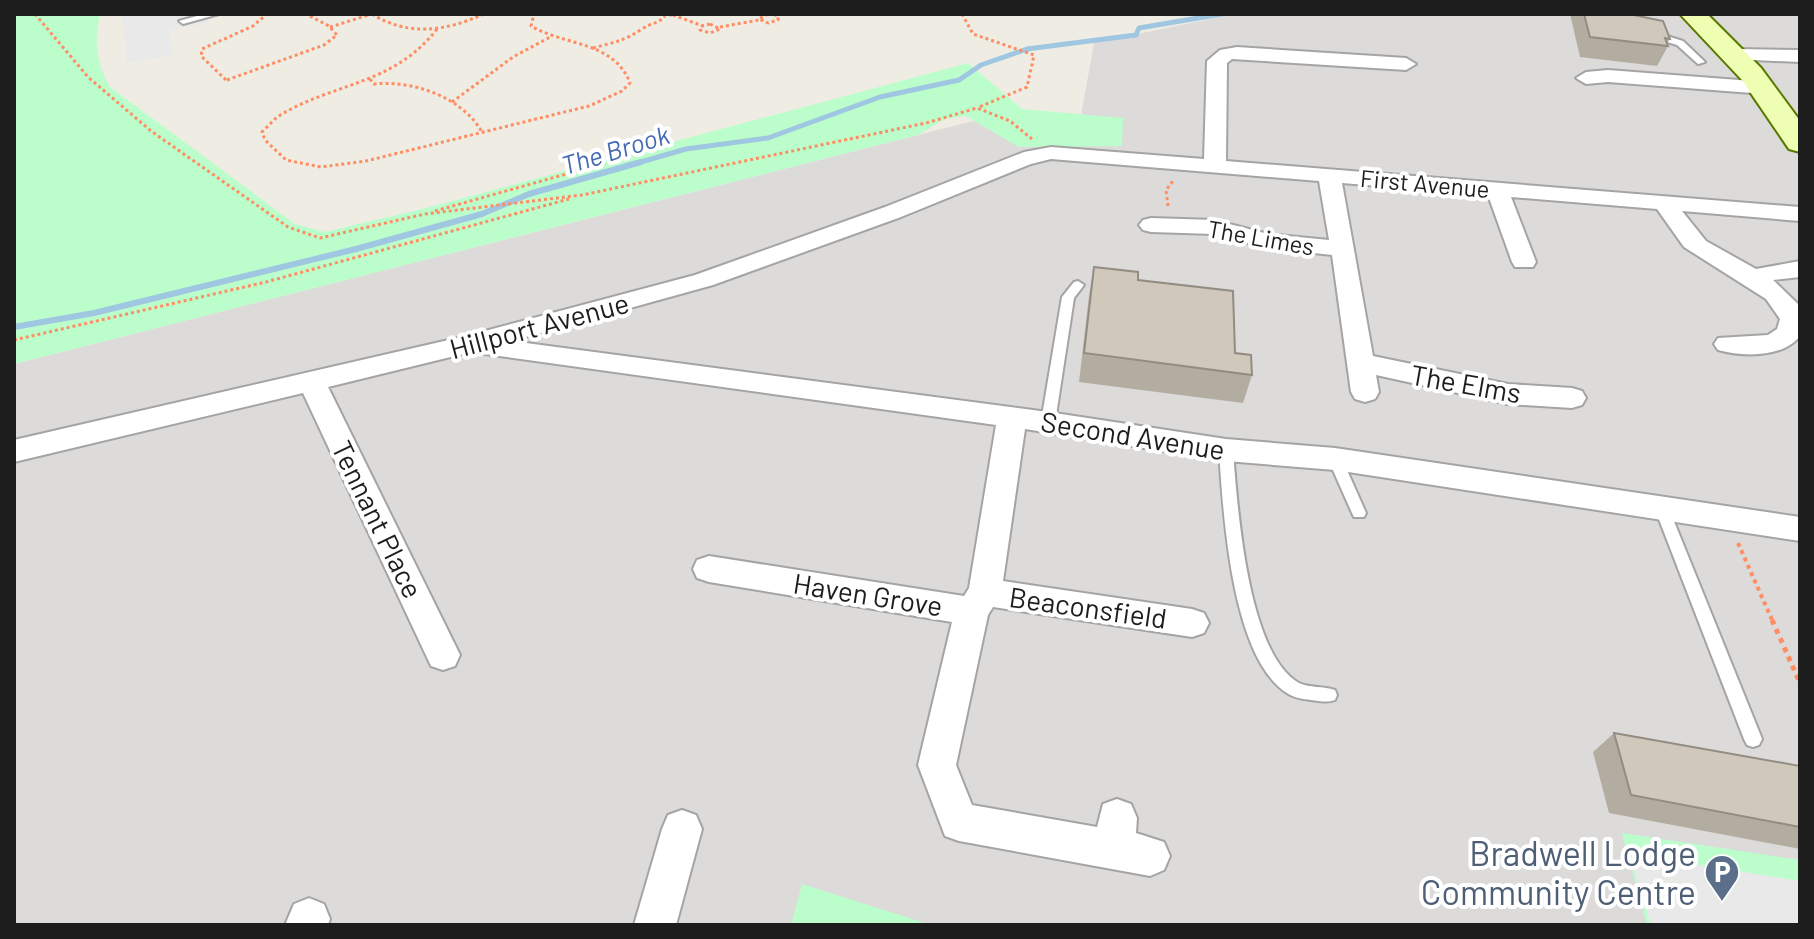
<svg xmlns="http://www.w3.org/2000/svg" width="1814" height="939" viewBox="0 0 1814 939" font-family="Barlow,sans-serif">
<style>
.residential{fill:#dcdbda}
.park{fill:#bcfdcc}
.parking{fill:#e9e9e9}
.lines{fill:none;stroke-linecap:round;stroke-linejoin:round}
.stream-far1{stroke:#9fc7e1;stroke-width:5}
.stream{stroke:#9fc7e1;stroke-width:6}
.service-casing{stroke:#a4a4a4;stroke-width:4}
.minor-casing{stroke:#a4a4a4;stroke-width:4}
.secondary-casing{stroke:#587900;stroke-width:4}
.path-far2{stroke:#ff8d64;stroke-width:3;stroke-dasharray:3 3;stroke-linecap:butt}
.path-far1{stroke:#ff8d64;stroke-width:4;stroke-dasharray:4 4;stroke-linecap:butt}
.path{stroke:#ff8d64;stroke-width:5;stroke-dasharray:5 5;stroke-linecap:butt}
.service{fill:#fff;fill-rule:evenodd}
.minor{fill:#fff;fill-rule:evenodd}
.secondary{fill:#eefeb2;fill-rule:evenodd}
.wall{fill:#b3aca1}
.building{fill:#d0c8bb;stroke:#928c83;stroke-width:2}
.labels{text-anchor:middle;dominant-baseline:central;stroke-width:8;stroke-linejoin:round;paint-order:stroke}
.far-street-label{font-size:24px;fill:#1d1d1d;stroke:#fff}
.far-water-label{font-size:26px;font-style:italic;fill:#4369b4;stroke:#fff}
.street-label{font-size:28px;fill:#1d1d1d;stroke:#fff}
.near-service-label{font-size:34px;fill:#4e5e75;stroke:#fff;text-anchor:end}
</style>
<rect width="100%" height="100%" fill="#efede3"/>
<!-- residential -->
<polygon class="residential" points="1234,14 1800,14 1800,925 14,925 14,364 1021,109 1076,143 1094,43"/>
<!-- park -->
<g class="park">
<path d="M14 14H100C94 40 96 64 110 87L295 224 325 232 430 207 968 63 1022 109 1123 118 1122 146 1019 147 966 116 945 119 918 135 14 364Z"/>
<polygon points="1622,833 1800,860 1800,925 1647,925"/>
<polygon points="802,884 931,925 791,925"/>
</g>
<!-- parking -->
<g class="parking">
<polygon points="122,14 206,14 209,23 169,31 173,55 127,63"/>
<polygon points="1629,854 1800,881 1800,925 1651,925"/>
</g>
<g class="lines">
<!-- stream-far1 -->
<polyline class="stream-far1" points="634,164 686,149 768,138 880,97 959,80 981,65 1027,49 1136,35 1139,28 1222,14"/>
<!-- stream -->
<polyline class="stream" points="14,327 94,313 356,249 482,214 529,194 641,162"/>
<!-- service casing -->
<g class="service-casing">
<g id="service">
<polygon points="204,14 219,14 183,24 179,21"/>
<polygon points="1654,32 1683,41 1705,62 1698,64 1677,45 1651,37 1651,33"/>
<polygon points="1078,281 1084,285 1074,298 1055,422 1048,427 1041,422 1062,297 1074,282"/>
<path d="M1226 445 1233 450C1237 504 1247 654 1299 683 1309 688 1324 686 1335 690L1337 695 1335 700C1327 703 1319 701 1311 700 1303 699 1294 698 1287 693 1231 658 1223 511 1219 450Z"/>
<polygon points="1335,454 1342,459 1366,513 1364,517 1354,517 1352,513 1328,459"/>
<polygon points="1662,503 1667,505 1669,509 1762,739 1759,745 1753,747 1747,745 1744,739 1655,509 1657,505"/>
</g>
</g>
<!-- minor casing -->
<g class="minor-casing">
<g id="minor">
<path d="M1237 47 1406 58 1416 64 1406 70 1232 59 1227 63 1226 161 1800 207V221L1682 211 1706 241 1756 269 1800 261V277L1773 280 1800 306V336C1783 358 1743 357 1718 350L1714 344 1718 338 1768 335 1777 329 1780 319 1766 299 1684 247 1657 209 1511 197 1536 262 1533 267H1515L1512 262 1488 195 1342 183 1373 356 1508 384 1572 388 1582 391 1586 398 1582 405 1572 408 1508 404 1376 375 1379 392 1375 399 1365 402 1355 399 1351 392 1332 255 1268 248 1214 234 1151 232 1143 230 1139 225 1143 220 1151 218 1214 220 1268 234 1329 240 1319 181 1051 159 1031 164 901 217 713 285 511 341 1048 412 1226 439 1335 448 1800 517V541L1335 470 1226 461 1025 429 1003 581 1192 609 1204 613 1209 623 1204 633 1192 637 993 607 988 615 956 765 972 805 1097 827 1103 804 1117 799 1131 804 1137 818 1136 833 1164 842 1170 856 1164 870 1150 876 959 841 945 836 918 765 952 622 709 582 697 578 693 569 697 560 709 556 964 596 969 588 996 425 471 352 328 387 460 655 455 666 443 670 431 666 303 393 14 462V440L466 336 695 275 885 207 1024 152 1051 147 1204 159 1207 61 1220 50Z"/>
<polygon points="1737,49 1800,50 1800,62 1730,59 1728,55"/>
<polygon points="1608,70 1765,82 1775,88 1765,94 1608,82 1586,84 1576,78 1586,72"/>
<polygon points="682,810 696,815 702,829 676,925 634,925 662,829 668,815"/>
<polygon points="309,898 324,904 330,919 328,925 285,925 294,904"/>
</g>
</g>
<!-- secondary casing -->
<g class="secondary-casing">
<polygon id="secondary" points="1680,14 1707,14 1761,68 1800,121 1800,152 1789,149 1742,80"/>
</g>
<!-- path-far2 -->
<g class="path-far2">
<polyline points="35,14 88,77 151,131 288,227 320,238 425,214 582,195 926,123 977,108 1010,121 1032,139"/>
<path d="M372 14C409 37 446 31 484 14"/>
<polyline points="657,14 673,15"/>
<polyline points="768,14 759,19 768,23 778,20 778,16 772,14"/>
<polyline points="962,14 973,34 1034,55 1027,87 979,107"/>
<polyline points="673,15 703,26"/>
<polygon points="710,24 720,29 710,33 700,30 702,26"/>
<polyline points="330,27 372,14"/>
<polyline points="720,27 759,20"/>
<path d="M437 29C393 86 333 82 277 117L262 132 265 140 286 160 321 167 366 161 589 106 622 91 630 83C614 41 565 46 531 26L534 14"/>
<path d="M593 48C615 42 624 41 642 29 651 23 658 24 665 16"/>
<path d="M370 79 374 84C413 80 462 97 482 132"/>
<polyline points="226,80 201,56 202,49 253,26 267,14"/>
<polyline points="227,80 324,45 337,35 329,26 306,14"/>
<polyline points="452,102 513,57 552,36"/>
<polyline points="1168,206 1166,190 1173,181"/>
<polyline points="435,211 616,160"/>
<polyline points="14,340 266,282 569,199"/>
</g>
<!-- path-far1 -->
<polyline class="path-far1" points="1738,543 1773,622"/>
<!-- path -->
<polyline class="path" points="1772,620 1800,683"/>
<!-- service -->
<use href="#service" class="service"/>
<!-- minor -->
<use href="#minor" class="minor"/>
<!-- secondary -->
<use href="#secondary" class="secondary"/>
</g>
<!-- wall -->
<g class="wall">
<polygon points="1570,14 1629,14 1670,39 1667,43 1668,46 1657,66 1580,57"/>
<polygon points="1094,267 1138,280 1235,353 1252,375 1243,403 1079,382 1089,296"/>
<polygon points="1614,733 1800,766 1800,849 1609,813 1593,752"/>
</g>
<!-- building -->
<g class="building">
<polygon points="1584,14 1629,14 1663,21 1670,39 1665,38 1668,46 1590,37"/>
<polygon points="1094,267 1138,272 1138,280 1233,291 1235,353 1251,355 1252,375 1084,353"/>
<polygon points="1614,733 1800,766 1800,827 1631,795"/>
</g>
<!-- icons -->
<defs>
<g id="parking-pin" transform="scale(1.8)"><path d="M0 17L-7.5 6A9.5 9.5 0 1 1 7.5 6Z" fill="#5c6f8a" stroke="#fff"/><path d="M-3.5-5.5H1a3.5 3.5 0 0 1 0 7H-1V5.5H-3.5ZM-1-3.4V-.6H.8a1.4 1.4 0 0 0 0-2.8Z" fill="#fff"/></g>
</defs>
<g fill-rule="evenodd">
<use href="#parking-pin" x="1722" y="872"/>
</g>
<g class="labels">
<!-- far-street labels -->
<g class="far-street-label">
<text transform="translate(1425 183) rotate(5)">First Avenue</text>
<text transform="translate(1261 237) rotate(10)">The Limes</text>
</g>
<!-- far-water labels -->
<g class="far-water-label">
<text transform="translate(615 149) rotate(-17)">The Brook</text>
</g>
<!-- street labels -->
<g class="street-label">
<text transform="translate(539 325) rotate(-15)">Hillport Avenue</text>
<text transform="translate(1466 383) rotate(10)">The Elms</text>
<text transform="translate(1133 435) rotate(9)">Second Avenue</text>
<text transform="translate(378 519) rotate(64)">Tennant Place</text>
<text transform="translate(868 594) rotate(9)">Haven Grove</text>
<text transform="translate(1088 607) rotate(8)">Beaconsfield</text>
</g>
<!-- near-service labels -->
<g class="near-service-label">
<text x="1696" y="852">Bradwell Lodge<tspan x="1696" dy="39">Community Centre</tspan></text>
</g>
</g>
<!-- border -->
<rect width="1814" height="939" fill="none" stroke="#1d1d1d" stroke-width="32"/>
</svg>
